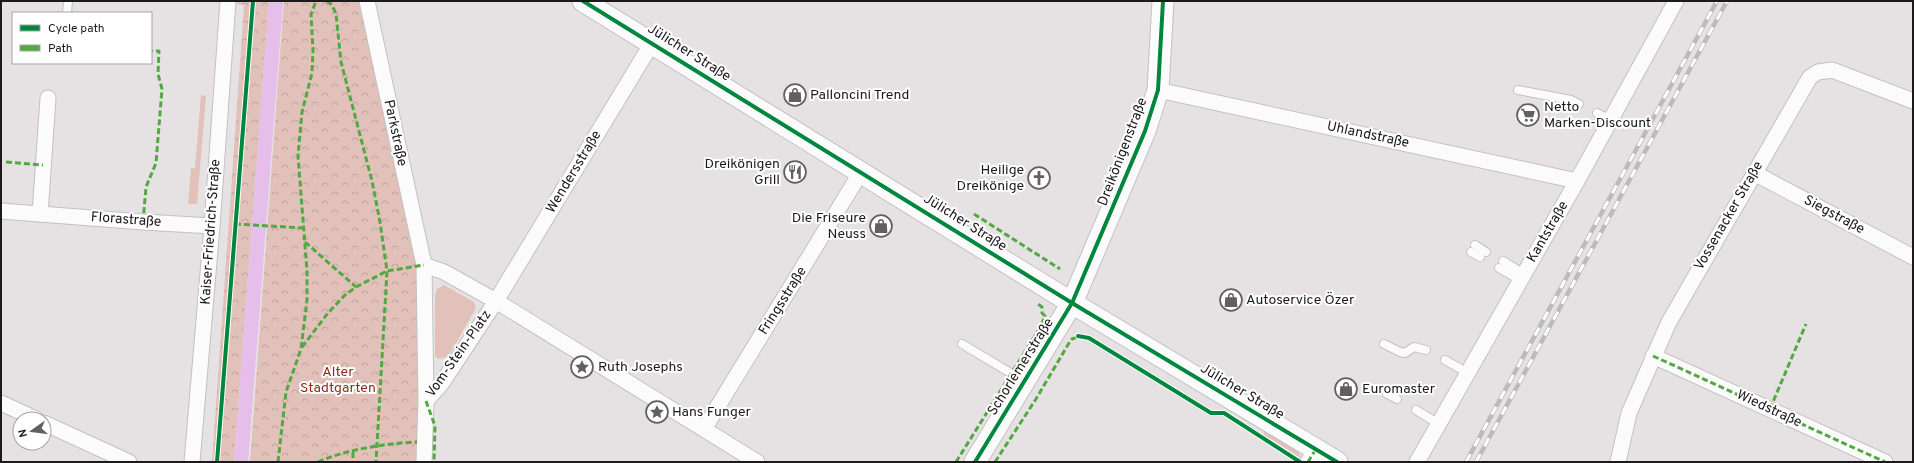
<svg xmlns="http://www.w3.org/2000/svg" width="1914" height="463" viewBox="0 0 1914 463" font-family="Overpass,sans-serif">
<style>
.grass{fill:#e2c1ba}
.forest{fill:url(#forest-crowns)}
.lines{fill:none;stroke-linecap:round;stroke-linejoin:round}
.canal{stroke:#e5bfea;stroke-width:14}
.lane-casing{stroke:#c3c1c2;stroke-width:10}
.street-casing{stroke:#c3c1c2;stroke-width:17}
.secondary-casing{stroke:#c3c1c2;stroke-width:23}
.lane{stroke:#fbfbfb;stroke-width:8}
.street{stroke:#fbfbfb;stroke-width:15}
.secondary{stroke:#fbfbfb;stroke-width:21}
.rail-casing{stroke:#bcbbbc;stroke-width:4.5}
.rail{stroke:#fff;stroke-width:3;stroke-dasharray:9;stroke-linecap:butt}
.quiet{stroke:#52a942;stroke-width:3;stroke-dasharray:6 3;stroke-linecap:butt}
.cycleway-casing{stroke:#fff;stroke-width:6}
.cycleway{stroke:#00873e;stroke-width:4}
.labels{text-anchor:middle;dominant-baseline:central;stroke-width:4;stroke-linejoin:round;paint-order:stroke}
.street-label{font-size:14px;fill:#1b1919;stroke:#fff}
.poi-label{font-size:14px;fill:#1b1919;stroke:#fff;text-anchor:start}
.park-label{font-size:14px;fill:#892e17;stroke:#fff}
</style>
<defs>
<pattern id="forest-crowns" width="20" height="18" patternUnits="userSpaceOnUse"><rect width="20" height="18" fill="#e2c1ba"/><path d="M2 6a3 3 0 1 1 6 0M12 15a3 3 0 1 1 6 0" fill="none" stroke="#c1a59f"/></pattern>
</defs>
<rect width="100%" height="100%" fill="#e6e2e4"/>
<!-- grass -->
<g class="grass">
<polygon points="201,95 206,96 197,204 188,204 191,168 195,168"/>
<polygon points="444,285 474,302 476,308 451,352 447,357 438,359 435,356 435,296 437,289"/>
<polygon points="1265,431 1298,451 1301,458 1263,434"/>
</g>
<!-- forest -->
<g class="forest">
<polygon points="235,1 269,1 234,462 212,462 244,5 235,4"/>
<polygon points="284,1 363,1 418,254 420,417 418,462 250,462"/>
</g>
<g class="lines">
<!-- canal -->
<polyline class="canal" points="241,462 276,1"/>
<!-- lane casing -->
<g class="lane-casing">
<g id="lane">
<polyline points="67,13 68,1"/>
<polyline points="1518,90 1571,100 1579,104"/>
<polyline points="1597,113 1611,120"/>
<polyline points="1475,245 1486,252"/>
<polyline points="1471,252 1480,257"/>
<polyline points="1503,261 1524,274"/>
<polyline points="1499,268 1520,280"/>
<polyline points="962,344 1024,381"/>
<polyline points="1384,344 1400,352 1405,353 1414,347 1426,350"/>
<polyline points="1445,360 1468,373"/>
<polyline points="1387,394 1397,399"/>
<polyline points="1416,410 1439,424"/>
</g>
</g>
<!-- street casing -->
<g class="street-casing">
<g id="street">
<polyline points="367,1 424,265 426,401 424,462"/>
<polyline points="1158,90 1577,181"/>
<polyline points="1754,173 1913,257"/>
<polyline points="1,211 143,222 212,226"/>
<polyline points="40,214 48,98"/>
<polyline points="424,265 444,272 496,301 757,462"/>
<polyline points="1653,356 1885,462"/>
<polyline points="426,401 442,383 496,301 652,43"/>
<polyline points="1,403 36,419"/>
<polyline points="44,423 129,462"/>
<polyline points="704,429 861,172"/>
<polyline points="192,462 212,226 228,1"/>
<polyline points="1308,462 1316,449"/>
<polyline points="1417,462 1577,181 1676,1"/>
<polyline points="1618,462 1629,413 1669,322 1810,77 1818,72 1832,70 1913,101"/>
</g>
</g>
<!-- secondary casing -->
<g class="secondary-casing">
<g id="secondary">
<polyline points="583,1 1072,303 1337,462"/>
<polyline points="975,462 1072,303 1145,131 1158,90 1163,1"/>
</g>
</g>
<!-- lane -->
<use href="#lane" class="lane"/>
<!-- street -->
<use href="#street" class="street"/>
<!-- secondary -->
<use href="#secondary" class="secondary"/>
<!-- rail casing -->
<g class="rail-casing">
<g id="rail">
<polyline points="1466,462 1717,1"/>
<polyline points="1476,462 1727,1"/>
</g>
</g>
<!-- rail -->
<use href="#rail" class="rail"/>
<!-- quiet -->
<g class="quiet">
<polyline points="327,1 332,5 336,14 341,62 372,181 380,222 387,271 376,462"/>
<polyline points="6,162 43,165"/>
<polyline points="974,214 1060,269"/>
<polyline points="143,222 146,187 156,163 162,89 158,74 159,51 151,51"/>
<polyline points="235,224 304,228"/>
<polyline points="305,242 356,287"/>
<polyline points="302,347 328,313 345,295 356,287 387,271 424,265"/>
<polyline points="1653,356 1885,462"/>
<polyline points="426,401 435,426 434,462"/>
<polyline points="1770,409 1806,324"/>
<polyline points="353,452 353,462"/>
<polyline points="278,462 286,392 301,349 307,300 307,271 298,156 302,112 312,73 313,51 311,14 316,1"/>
<path d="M318 462C344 450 387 443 417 442"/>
<polyline points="956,462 1041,326 1045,316 1042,313 1042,307 1038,304"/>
<polyline points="995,462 1036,399 1069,343 1072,339 1080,336"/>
<polyline points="1308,462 1316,449"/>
</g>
<!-- cycleway casing -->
<g class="cycleway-casing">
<g id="cycleway">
<polyline points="583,1 1072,303 1337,462"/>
<polyline points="1078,336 1089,338 1211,413 1224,413 1300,462"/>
<polyline points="217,462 253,1"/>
<polyline points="975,462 1072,303 1145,131 1158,90 1163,1"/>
</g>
</g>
<!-- cycleway -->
<use href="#cycleway" class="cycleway"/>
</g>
<!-- icons -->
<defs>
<g id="shop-ring" transform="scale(1.15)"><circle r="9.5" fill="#fff" stroke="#625f60" stroke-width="1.5"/><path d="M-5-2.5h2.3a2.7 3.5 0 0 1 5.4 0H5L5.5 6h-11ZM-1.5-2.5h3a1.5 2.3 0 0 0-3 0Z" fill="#625f60"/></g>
<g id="supermarket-ring" transform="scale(1.15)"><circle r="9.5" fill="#fff" stroke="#625f60" stroke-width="1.5"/><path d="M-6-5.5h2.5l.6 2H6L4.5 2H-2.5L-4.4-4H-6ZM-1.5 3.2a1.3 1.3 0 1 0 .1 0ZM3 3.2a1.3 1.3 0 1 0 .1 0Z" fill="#625f60"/></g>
<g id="restaurant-ring" transform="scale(1.15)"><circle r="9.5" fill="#fff" stroke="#625f60" stroke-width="1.5"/><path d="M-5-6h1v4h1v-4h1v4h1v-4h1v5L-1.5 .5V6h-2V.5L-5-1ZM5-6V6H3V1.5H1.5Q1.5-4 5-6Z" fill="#625f60"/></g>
<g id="church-ring" transform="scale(1.15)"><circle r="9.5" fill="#fff" stroke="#625f60" stroke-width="1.5"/><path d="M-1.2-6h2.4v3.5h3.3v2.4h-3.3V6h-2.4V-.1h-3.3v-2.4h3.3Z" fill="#625f60"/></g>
<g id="sight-ring" transform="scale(1.15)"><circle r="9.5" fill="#fff" stroke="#625f60" stroke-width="1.5"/><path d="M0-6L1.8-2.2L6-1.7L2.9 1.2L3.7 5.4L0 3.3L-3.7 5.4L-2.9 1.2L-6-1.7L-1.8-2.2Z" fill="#625f60"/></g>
</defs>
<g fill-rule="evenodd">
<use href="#shop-ring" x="795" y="95"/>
<use href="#supermarket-ring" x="1528" y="115"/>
<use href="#restaurant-ring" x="795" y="172"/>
<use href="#church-ring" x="1039" y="178"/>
<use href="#shop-ring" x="881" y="226"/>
<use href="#shop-ring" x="1231" y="300"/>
<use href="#sight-ring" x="582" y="367"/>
<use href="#shop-ring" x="1346" y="389"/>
<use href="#sight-ring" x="657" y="412"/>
</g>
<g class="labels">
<!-- street labels -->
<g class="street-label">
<text transform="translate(689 53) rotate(32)">Jülicher Straße</text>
<text transform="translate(395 133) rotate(78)">Parkstraße</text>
<text transform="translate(1368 135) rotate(12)">Uhlandstraße</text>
<text transform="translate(1123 152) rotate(-69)">Dreikönigenstraße</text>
<text transform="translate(574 172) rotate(-59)">Wendersstraße</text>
<text transform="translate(1834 215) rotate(28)">Siegstraße</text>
<text transform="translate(1729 216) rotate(-60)">Vossenacker Straße</text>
<text transform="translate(126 220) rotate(4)">Florastraße</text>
<text transform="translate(965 223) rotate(32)">Jülicher Straße</text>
<text transform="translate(211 232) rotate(-86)">Kaiser-Friedrich-Straße</text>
<text transform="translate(1548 232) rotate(-60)">Kantstraße</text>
<text transform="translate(783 301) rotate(-58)">Fringsstraße</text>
<text transform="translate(459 354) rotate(-55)">Vom-Stein-Platz</text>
<text transform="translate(1021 367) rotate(-58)">Schorlemerstraße</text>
<text transform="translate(1242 392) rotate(31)">Jülicher Straße</text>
<text transform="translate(1769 409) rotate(25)">Wiedstraße</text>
</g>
<!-- poi labels -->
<g class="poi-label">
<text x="810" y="95">Palloncini Trend</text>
<text x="1544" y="107">Netto<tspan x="1544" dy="16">Marken-Discount</tspan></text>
<text x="780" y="164" text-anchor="end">Dreikönigen<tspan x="780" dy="16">Grill</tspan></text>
<text x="1024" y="170" text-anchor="end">Heilige<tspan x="1024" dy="16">Dreikönige</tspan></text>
<text x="866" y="218" text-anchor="end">Die Friseure<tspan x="866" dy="16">Neuss</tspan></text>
<text x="1246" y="300">Autoservice Özer</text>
<text x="598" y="367">Ruth Josephs</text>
<text x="1362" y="389">Euromaster</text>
<text x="672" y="412">Hans Funger</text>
</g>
<!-- park labels -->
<g class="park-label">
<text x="338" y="372">Alter<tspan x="338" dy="16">Stadtgarten</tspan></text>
</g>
</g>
<!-- border -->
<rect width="1914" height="463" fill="none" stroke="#1b1919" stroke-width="4"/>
<!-- legend -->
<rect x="12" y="12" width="140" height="52" fill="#ffffff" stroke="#a4a3a3"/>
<rect x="20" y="25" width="20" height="6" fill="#00873e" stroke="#a4a3a3"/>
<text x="48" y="32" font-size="12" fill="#1b1919">Cycle path</text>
<rect x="20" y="45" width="20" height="6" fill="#52a942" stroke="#a4a3a3"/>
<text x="48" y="52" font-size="12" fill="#1b1919">Path</text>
<!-- north arrow -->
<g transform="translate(32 431) rotate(256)"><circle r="19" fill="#ffffff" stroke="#a4a3a3"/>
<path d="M0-3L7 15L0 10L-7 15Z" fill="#625f60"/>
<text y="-6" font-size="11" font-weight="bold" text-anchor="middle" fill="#1b1919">N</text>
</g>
</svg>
